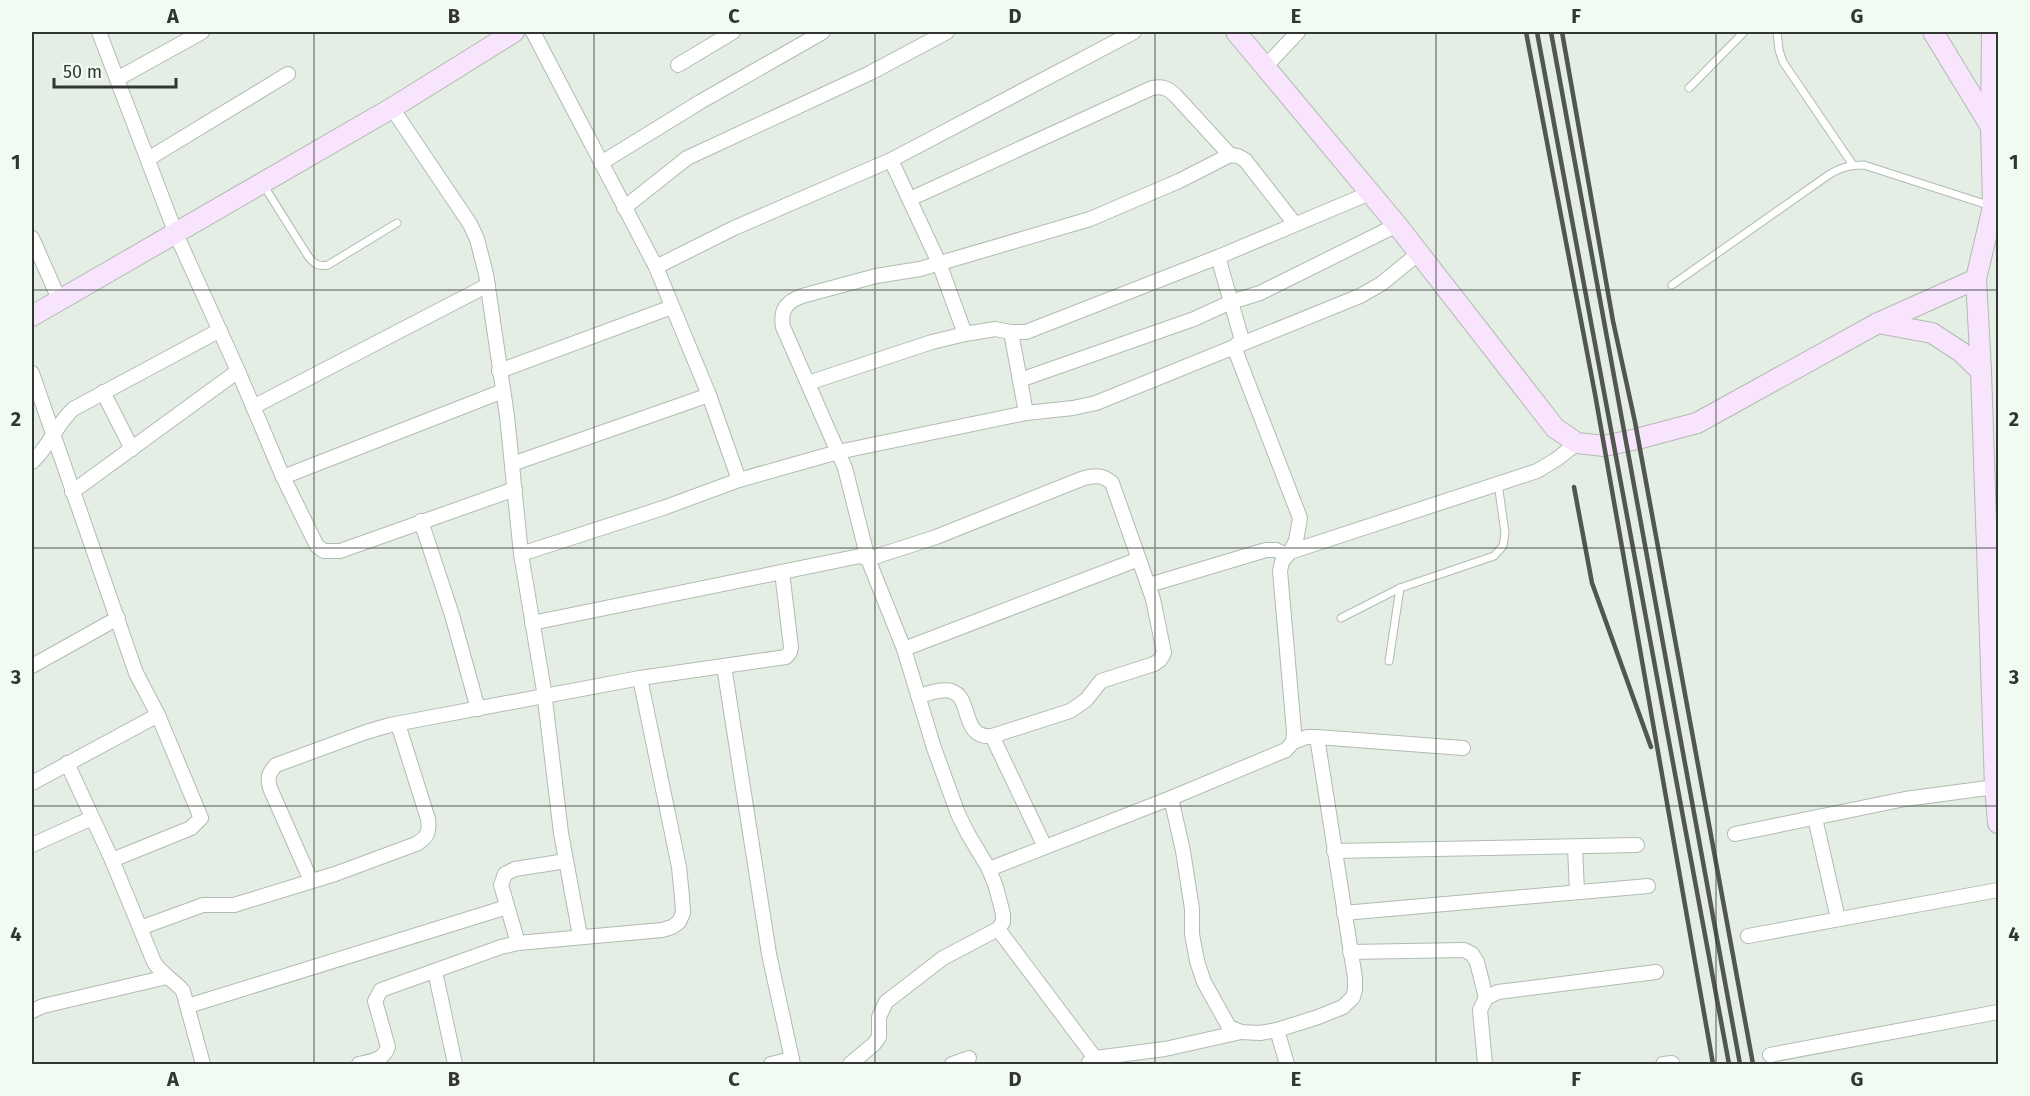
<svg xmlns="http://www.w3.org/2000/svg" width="2030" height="1096" viewBox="0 0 2030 1096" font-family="'Fira Sans',sans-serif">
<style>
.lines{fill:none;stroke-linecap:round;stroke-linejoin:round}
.lane-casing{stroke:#b2bbb1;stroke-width:9}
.street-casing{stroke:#b2bbb1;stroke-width:16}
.secondary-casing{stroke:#b2bbb1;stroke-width:22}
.lane{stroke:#fff;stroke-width:7}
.street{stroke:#fff;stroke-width:14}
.secondary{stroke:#f9e4fe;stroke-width:20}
.rail{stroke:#515651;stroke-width:4.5}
.grid{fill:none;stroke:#323632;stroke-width:1.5;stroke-opacity:0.55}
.neatline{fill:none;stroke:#323632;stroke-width:2}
.grid-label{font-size:20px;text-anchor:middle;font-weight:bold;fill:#323632}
</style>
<rect width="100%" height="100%" fill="#e4eee4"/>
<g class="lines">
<!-- lane casing -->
<g class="lane-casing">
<g id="lane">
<polyline points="1777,32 1779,50 1783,62 1853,165"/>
<polyline points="1689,88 1744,32"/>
<path d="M264 186 308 256C314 264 318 267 328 265L397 223"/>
<path d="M1672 285 1827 176C1839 168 1849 165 1864 165L1991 206"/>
<polyline points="1341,618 1400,588 1494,556 1503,546 1505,533 1498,483"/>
<polyline points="1389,661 1400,588"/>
</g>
</g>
<!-- street casing -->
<g class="street-casing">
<g id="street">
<polyline points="99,32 176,234 238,371 283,477 317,546 324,551 340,551 515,489"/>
<polyline points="533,32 656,267 709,395 739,480"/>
<polyline points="678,65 733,32"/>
<polyline points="1265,67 1298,32"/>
<polyline points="117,79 202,32"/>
<polyline points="392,108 470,224 477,239 486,274 507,416 521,554 544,691 561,833 580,936"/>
<polyline points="148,159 288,74"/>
<polyline points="891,160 939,263 965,334"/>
<polyline points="601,163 700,102 823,32"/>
<path d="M910 199 1152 88C1162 86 1168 88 1176 96L1230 155"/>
<polyline points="624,208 687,158 870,73 947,32"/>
<polyline points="32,238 59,299"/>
<polyline points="1218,257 1242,340 1234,347 1300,518 1296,541 1290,552"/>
<polyline points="656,267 734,228 891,160 1134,32"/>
<polyline points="1011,332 1026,413"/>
<polyline points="499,371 672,307"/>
<polyline points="32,373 136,673 158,715 201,818 191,828 112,860"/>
<polyline points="1020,380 1194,319 1231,302 1260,293 1397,225"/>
<polyline points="808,383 932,342 965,334 995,329 1011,332 1026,332 1218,257 1370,193"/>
<polyline points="103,392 132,449"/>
<polyline points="253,407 488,285"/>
<path d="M32 462C49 447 56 425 73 409L220 330"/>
<polyline points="512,464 709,395"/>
<polyline points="283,477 503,391"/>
<polyline points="72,492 238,371"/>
<polyline points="421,521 452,615 478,709"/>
<polyline points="521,554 663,508 739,480 838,452 1026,413 1073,408 1096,403 1360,296 1381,284 1419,253"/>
<polyline points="1149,585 1266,550 1276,550 1286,555"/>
<path d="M532 623 860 556 868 559 936 537 1084 478C1096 475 1103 475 1112 483L1153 599 1164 653 1160 660 1154 664 1101 681 1086 700 1070 711 992 736C960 739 973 697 951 691 941 688 928 694 918 696"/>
<polyline points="904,649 1139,559"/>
<polyline points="32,666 118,618"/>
<polyline points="724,666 769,954 793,1064"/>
<polyline points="992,736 1045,847"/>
<polyline points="1293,742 1307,737 1317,737 1463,748"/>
<path d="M67 763 112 860 154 962C162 975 174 980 183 991L203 1064"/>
<polyline points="32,783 158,715"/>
<polyline points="1171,798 1183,851 1192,909 1192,934 1197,961 1204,982 1229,1027 1241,1032 1260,1033 1277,1030 1318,1017 1343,1007 1353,997 1355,990 1355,978 1317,737"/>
<polyline points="1815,818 1838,919"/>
<polyline points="1735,834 1905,799 1995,787"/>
<polyline points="32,845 92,818"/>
<polyline points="1575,847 1577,892"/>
<polyline points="1334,851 1637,845"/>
<polyline points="989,869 1171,798 1286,750 1293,742 1294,731 1280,571 1282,562 1290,552 1537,471 1557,459 1577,443"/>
<path d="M311 881 270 788C267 777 269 773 276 765L366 732 390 725 640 678 786 657 790 652 791 647 782 572"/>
<polyline points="1344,913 1648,886"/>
<path d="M140 928 203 905H234L335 874 416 844C427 838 430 832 428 819L398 724"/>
<polyline points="998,929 1095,1058"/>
<polyline points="1748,936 1998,890"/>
<polyline points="518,943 501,885 505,874 515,869 566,861"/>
<polyline points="1350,952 1464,950 1472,954 1477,962 1486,998"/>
<polyline points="435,971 455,1064"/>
<polyline points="188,1006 507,907"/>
<polyline points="32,1011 43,1006 167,977"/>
<polyline points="1277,1030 1287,1064"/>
<polyline points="1770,1055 1998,1012"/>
<polyline points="1089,1062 1095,1058 1165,1049 1241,1032"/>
<path d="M359 1064C372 1061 384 1060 388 1047L375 1001 381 990 501 947 518 943 662 930 672 927 679 922 683 913 682 897 679 867 640 678"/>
<polyline points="771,1064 792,1059"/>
<path d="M850 1064 874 1044 879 1037V1017L886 1002 943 958 998 929 1003 922V914L996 887 989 869 968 834 958 814 934 748 904 649 868 559 845 468 783 327C780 310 786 302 802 296L876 276 920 269 1090 219 1179 181 1230 155 1238 156 1245 160 1295 224"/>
<polyline points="952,1064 969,1058"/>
<polyline points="1485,1064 1480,1010 1486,998 1498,992 1656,972"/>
<polyline points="1663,1064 1672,1063"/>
</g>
</g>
<!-- secondary casing -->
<g class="secondary-casing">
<g id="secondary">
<polyline points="1236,32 1397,225 1555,428 1577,443 1604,446 1637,439 1697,423 1878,323 1976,279"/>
<polyline points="1933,32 1991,127"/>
<polyline points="1992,32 1991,126 1993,207 1976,279 1981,371 1995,787 1998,823"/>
<polyline points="32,316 392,108 514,32"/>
<polyline points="1878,323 1932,333 1961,352 1981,371"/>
</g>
</g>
<!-- lane -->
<use href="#lane" class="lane"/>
<!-- street -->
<use href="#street" class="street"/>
<!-- secondary -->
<use href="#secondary" class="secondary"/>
<!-- rail -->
<g class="rail">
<polyline points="1526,32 1595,394 1713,1064"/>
<polyline points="1537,32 1729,1064"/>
<polyline points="1551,32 1740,1064"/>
<polyline points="1562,32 1613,321 1635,422 1753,1064"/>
<polyline points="1574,487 1592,583 1651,747"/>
</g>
</g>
<!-- grid -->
<path class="grid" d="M314 32V1064M594 32V1064M875 32V1064M1155 32V1064M1436 32V1064M1716 32V1064M32 290H1998M32 548H1998M32 806H1998"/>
<!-- border -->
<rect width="2030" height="1096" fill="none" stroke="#f2fbf1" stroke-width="66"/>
<!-- scale -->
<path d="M54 78v9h122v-9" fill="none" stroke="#323632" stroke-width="3"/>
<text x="63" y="78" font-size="18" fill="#323632" stroke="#f2fbf1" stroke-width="4.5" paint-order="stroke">50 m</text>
<rect x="33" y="33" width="1964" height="1030" class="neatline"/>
<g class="grid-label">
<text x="173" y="23">A</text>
<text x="454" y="23">B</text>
<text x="734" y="23">C</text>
<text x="1015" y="23">D</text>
<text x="1296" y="23">E</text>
<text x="1576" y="23">F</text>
<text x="1857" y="23">G</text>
<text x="16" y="169">1</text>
<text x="2014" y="169">1</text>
<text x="16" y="426">2</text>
<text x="2014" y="426">2</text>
<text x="16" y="684">3</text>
<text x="2014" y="684">3</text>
<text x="16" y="941">4</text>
<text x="2014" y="941">4</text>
<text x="173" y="1086">A</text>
<text x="454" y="1086">B</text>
<text x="734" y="1086">C</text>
<text x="1015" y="1086">D</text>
<text x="1296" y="1086">E</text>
<text x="1576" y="1086">F</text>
<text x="1857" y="1086">G</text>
</g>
</svg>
